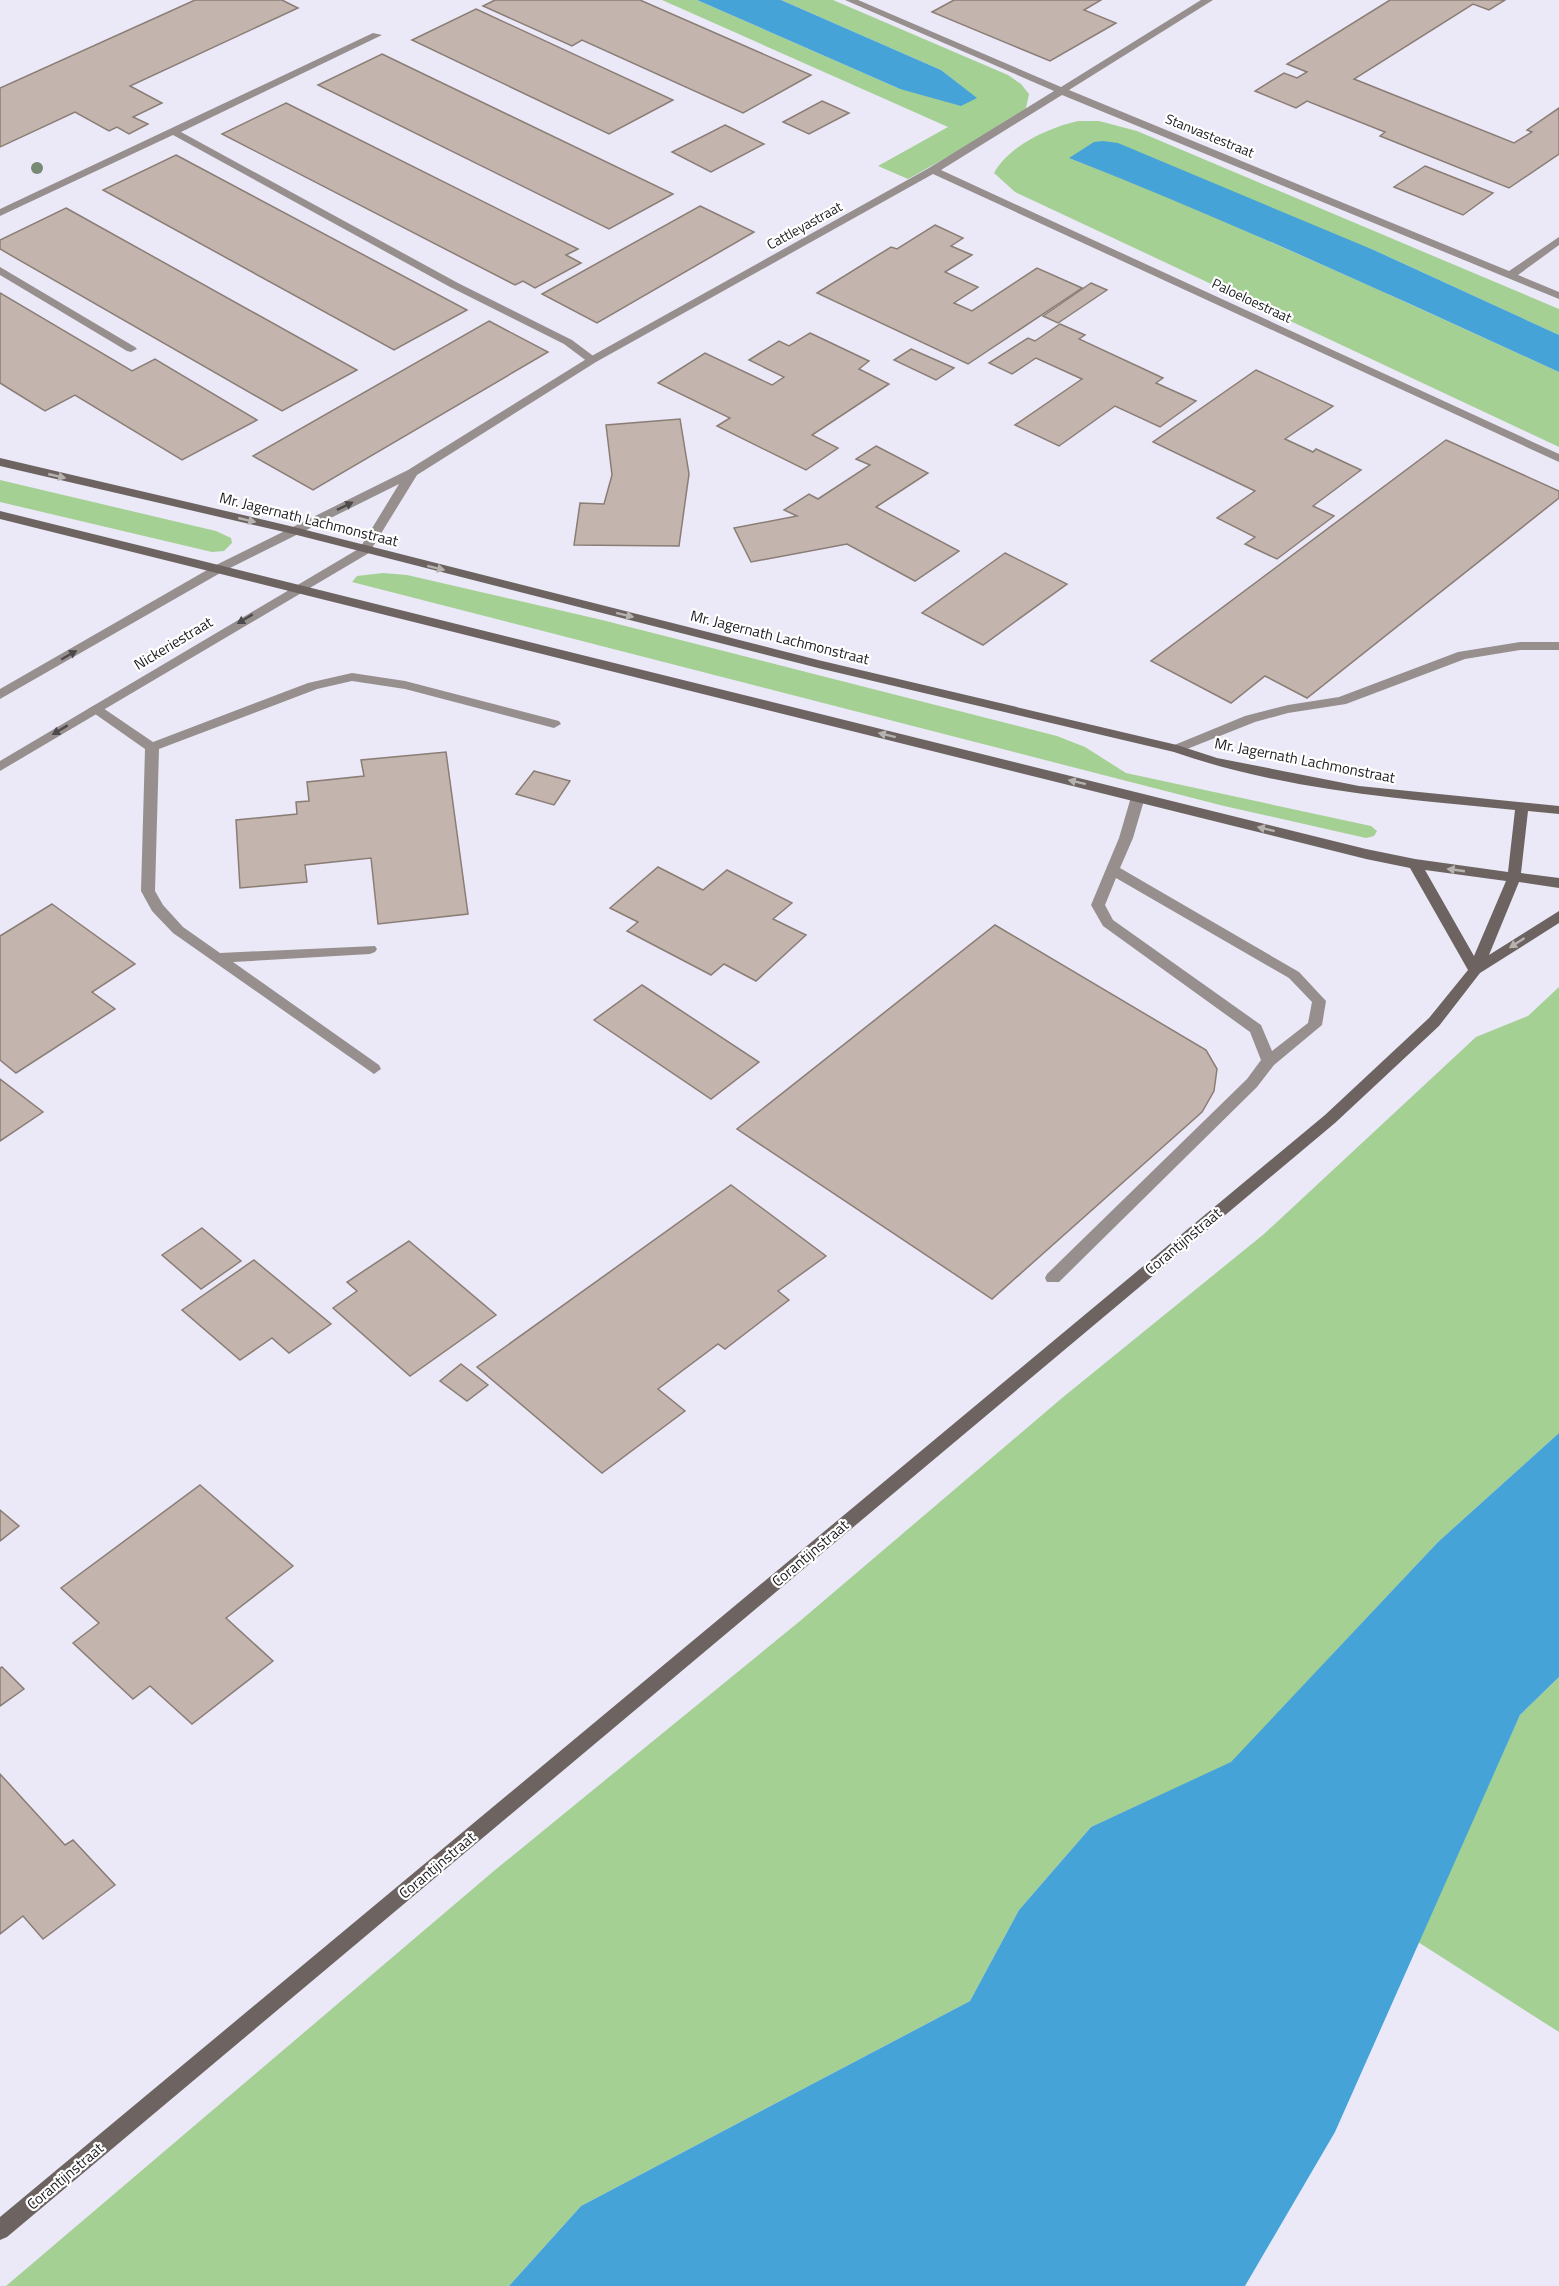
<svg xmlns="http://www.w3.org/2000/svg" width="1559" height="2286" viewBox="0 0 1559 2286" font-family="'Titillium Web',sans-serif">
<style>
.green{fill:#a4d094}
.water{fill:#45a3d8}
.building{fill:#c3b5ae;stroke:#8a7d76;stroke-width:1.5}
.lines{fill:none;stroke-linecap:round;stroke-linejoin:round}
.lane{fill:#968f8d;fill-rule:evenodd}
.street{fill:#968f8d;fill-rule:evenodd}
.secondary{fill:#6d6461;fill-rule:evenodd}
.tree{fill:#788a74}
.oneway{fill:#b6b2b0}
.oneway2{fill:#4d4a4c}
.labels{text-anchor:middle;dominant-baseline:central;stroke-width:4.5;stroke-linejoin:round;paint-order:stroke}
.far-street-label{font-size:14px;fill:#1c1c20;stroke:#fff}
.street-label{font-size:15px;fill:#1c1c20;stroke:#fff}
</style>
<rect width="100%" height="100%" fill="#ebe9f7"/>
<!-- green -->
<g class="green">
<polygon points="662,0 697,0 900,89 976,98 941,70 781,0 833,0 1008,75 1021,84 1029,94 1026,108 1020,116 908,179 878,166 948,127"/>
<path d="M1078 121H1099L1137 131 1559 309V335L1376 251 1069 158 1162 194 1368 285 1559 372V447L1015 192 994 173C1010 145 1048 128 1078 121Z"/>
<polygon points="0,480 216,531 231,538 232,543 224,551 212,552 0,502"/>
<polygon points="383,573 407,575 602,620 1057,736 1085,747 1126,773 1371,826 1377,831 1374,836 1366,838 1224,806 352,582 357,576"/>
<polygon points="1559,987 1559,1433 1438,1542 1231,1763 1091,1827 1019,1910 970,2001 581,2206 509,2286 6,2286 495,1870 800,1621 1062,1398 1264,1234 1476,1037 1528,1016"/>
<polygon points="1559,1677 1559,2032 1418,1942 1520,1715"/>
</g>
<!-- water -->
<g class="water">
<polygon points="697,0 781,0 941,70 977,98 961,106 900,89"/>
<path d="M1103 141 1118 143 1376 251 1559 335V372C1397 298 1235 223 1069 158L1094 142Z"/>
<polygon points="1559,1433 1559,1677 1520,1715 1335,2132 1245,2286 509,2286 581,2206 970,2001 1019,1910 1091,1827 1231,1762 1438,1542"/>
</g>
<!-- building -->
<g class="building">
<polygon points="195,0 282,0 298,8 130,86 162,103 133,117 148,124 129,134 117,127 109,131 75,112 0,147 0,88"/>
<polygon points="495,0 640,0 811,75 743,113 582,40 572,46 483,6"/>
<polygon points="954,0 1101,0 1084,10 1116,23 1050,61 932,12"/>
<polygon points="1390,0 1505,0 1489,10 1473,4 1354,79 1514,143 1532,132 1527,130 1559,108 1559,154 1509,188 1380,136 1385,132 1307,101 1296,108 1255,91 1284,73 1297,78 1307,72 1287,64"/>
<polygon points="476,9 673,100 609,134 412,40"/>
<polygon points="382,54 673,194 609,229 318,85"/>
<polygon points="822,101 849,113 809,134 783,122"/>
<polygon points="286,103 578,249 566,255 581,263 535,288 523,281 515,285 222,134"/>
<polygon points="725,125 764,144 711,172 672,152"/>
<polygon points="176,155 467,310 394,350 103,190"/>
<polygon points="1425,166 1493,193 1463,215 1394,187"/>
<polygon points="700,206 754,232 597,323 542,294"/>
<polygon points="66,208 357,370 282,411 0,249 0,240"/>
<polygon points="935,225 963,238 951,246 972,255 945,272 978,287 954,303 972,311 1037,268 1082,288 968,364 817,293 891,247 897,249"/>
<polygon points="1091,283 1107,290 1058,323 1043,316"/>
<polygon points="0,293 132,371 155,359 257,420 182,460 75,395 45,411 0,383"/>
<polygon points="489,321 548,352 313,490 253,456"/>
<polygon points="1060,324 1085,335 1079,339 1163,378 1156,383 1196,401 1160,427 1115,406 1059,446 1015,425 1082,379 1036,358 1012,374 989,363 1028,338 1035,341"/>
<polygon points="810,333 869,361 859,369 889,384 812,435 838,448 806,470 717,426 730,418 658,383 705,353 772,385 784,377 749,360 779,341 789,346"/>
<polygon points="911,349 954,368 936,380 894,360"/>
<polygon points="1256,370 1333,406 1285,439 1313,452 1316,449 1361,470 1313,506 1334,516 1277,559 1245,544 1255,537 1217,518 1255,491 1153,442"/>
<polygon points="680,419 689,474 679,546 574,545 580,503 604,504 612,475 606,425"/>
<polygon points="1446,440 1559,491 1559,498 1307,698 1265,676 1231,703 1151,661"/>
<polygon points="876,446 928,473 876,507 959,551 915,581 847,544 751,562 734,528 797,516 784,510 809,494 818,499 870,465 856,459"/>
<polygon points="1005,553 1067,584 983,645 922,613"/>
<polygon points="446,752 468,914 378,924 371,858 305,865 307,882 240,888 236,820 297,814 296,802 309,801 307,782 364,776 361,760"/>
<polygon points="534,771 570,781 554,805 516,794"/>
<polygon points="658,867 703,890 727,870 792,903 773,919 806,935 756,981 724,964 711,975 627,931 638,922 610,908"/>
<polygon points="52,904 135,964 92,992 115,1009 16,1073 0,1060 0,936"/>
<polygon points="995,925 1206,1050 1217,1069 1214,1091 1202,1112 992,1299 737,1129"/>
<polygon points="642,985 759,1062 711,1099 594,1020"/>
<polygon points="0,1079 43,1112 0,1141"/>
<polygon points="731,1185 826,1256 778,1291 789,1300 725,1349 718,1344 658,1389 685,1411 602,1473 477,1367"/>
<polygon points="202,1228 241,1261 201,1289 162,1255"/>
<polygon points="409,1241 496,1315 410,1376 333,1308 357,1291 347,1282"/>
<polygon points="254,1260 331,1324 289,1353 272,1338 240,1360 182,1310"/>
<polygon points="461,1364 488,1385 467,1401 440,1381"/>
<polygon points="200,1485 293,1566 226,1618 273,1661 192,1724 150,1686 133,1699 73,1643 99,1623 61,1588"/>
<polygon points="0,1510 19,1526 0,1541"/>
<polygon points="2,1667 24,1689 0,1706 0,1668"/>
<polygon points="0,1774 65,1845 73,1840 115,1885 43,1939 23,1916 0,1934"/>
</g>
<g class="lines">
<!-- lane -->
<g class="lane">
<polygon points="373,33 382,35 181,132 458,283 572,340 596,358 596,362 588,362 564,344 450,287 173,135 0,216 0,209"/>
<polygon points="0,267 135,347 137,349 131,352 127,351 0,275"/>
<polygon points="1520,642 1559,642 1559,650 1520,650 1465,659 1346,704 1288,713 1255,722 1177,753 1170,749 1172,746 1245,716 1288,705 1339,697 1458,652"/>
<polygon points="352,673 405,681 559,721 561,724 554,728 405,689 352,681 317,689 159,749 155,891 163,905 183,927 220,953 375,946 377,949 375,952 370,954 233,962 379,1065 381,1069 374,1074 173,933 152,911 141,891 145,749 88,709 95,705 100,706 153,742 308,683"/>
<path d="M1138 793 1145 797 1133 838 1120 868 1299 972 1326 1001 1322 1025 1274 1065 1257 1087 1059 1282H1047L1045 1278 1047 1274 1247 1079 1261 1060 1250 1032 1103 926 1091 905 1119 838 1131 797ZM1116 878 1289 978 1312 1002 1308 1023 1272 1051 1261 1025 1113 920 1105 905Z"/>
</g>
<!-- street -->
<polygon class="street" points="845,0 858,0 1061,87 1201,0 1213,0 1069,90 1509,271 1559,237 1559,245 1518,275 1559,292 1559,299 1062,95 941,170 1559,454 1559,462 933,174 596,362 417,475 369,553 0,771 0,761 360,548 399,484 222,572 0,699 0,689 214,566 408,470 588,358 929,168 1054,91"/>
<!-- secondary -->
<path class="secondary" d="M0 458 294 527 818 660 1177 745 1217 758 1359 786 1559 806V814L1528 811 1521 873 1559 878V888L1519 882 1489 955 1559 911V923L1480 973 1439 1026 1335 1123 7 2237 0 2240V2217L1325 1115 1429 1018 1468 970 1410 868 1366 859 0 519V511L1366 849 1415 859 1508 872 1515 810C1401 799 1283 790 1174 752L818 668 293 534 0 466ZM1425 870 1506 881 1474 956Z"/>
</g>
<!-- trees -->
<circle class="tree" cx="37" cy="168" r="6"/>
<!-- one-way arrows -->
<defs><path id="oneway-solid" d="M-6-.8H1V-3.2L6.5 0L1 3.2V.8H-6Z" transform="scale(1.5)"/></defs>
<g class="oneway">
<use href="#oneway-solid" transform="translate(57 476) rotate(13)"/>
<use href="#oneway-solid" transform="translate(247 520) rotate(13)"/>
<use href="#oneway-solid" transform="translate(436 568) rotate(14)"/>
<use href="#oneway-solid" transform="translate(625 615) rotate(14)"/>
<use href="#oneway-solid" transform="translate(887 735) rotate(-166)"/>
<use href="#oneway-solid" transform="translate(1077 782) rotate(-166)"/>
<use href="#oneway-solid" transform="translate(1266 829) rotate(-166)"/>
<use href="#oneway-solid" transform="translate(1456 870) rotate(-172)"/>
<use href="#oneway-solid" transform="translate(1517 943) rotate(147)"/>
</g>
<g class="oneway2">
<use href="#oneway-solid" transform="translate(345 506) rotate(-26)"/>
<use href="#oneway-solid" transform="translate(245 619) rotate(149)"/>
<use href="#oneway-solid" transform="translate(69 655) rotate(-30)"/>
<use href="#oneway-solid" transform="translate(60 730) rotate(149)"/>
</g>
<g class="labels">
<!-- far-street labels -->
<g class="far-street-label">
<text transform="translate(1210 135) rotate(22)">Stanvastestraat</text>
<text transform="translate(804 225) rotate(-29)">Cattleyastraat</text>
<text transform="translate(1252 300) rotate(25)">Paloeloestraat</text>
</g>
<!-- street labels -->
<g class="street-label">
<text transform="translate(309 519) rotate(14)">Mr. Jagernath Lachmonstraat</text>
<text transform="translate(780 637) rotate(14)">Mr. Jagernath Lachmonstraat</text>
<text transform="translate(173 643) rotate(-31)">Nickeriestraat</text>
<text transform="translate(1305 760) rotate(11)">Mr. Jagernath Lachmonstraat</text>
<text transform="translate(1183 1241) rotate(-40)">Corantijnstraat</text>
<text transform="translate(810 1553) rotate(-40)">Corantijnstraat</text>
<text transform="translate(437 1865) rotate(-40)">Corantijnstraat</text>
<text transform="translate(65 2176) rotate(-40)">Corantijnstraat</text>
</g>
</g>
</svg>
